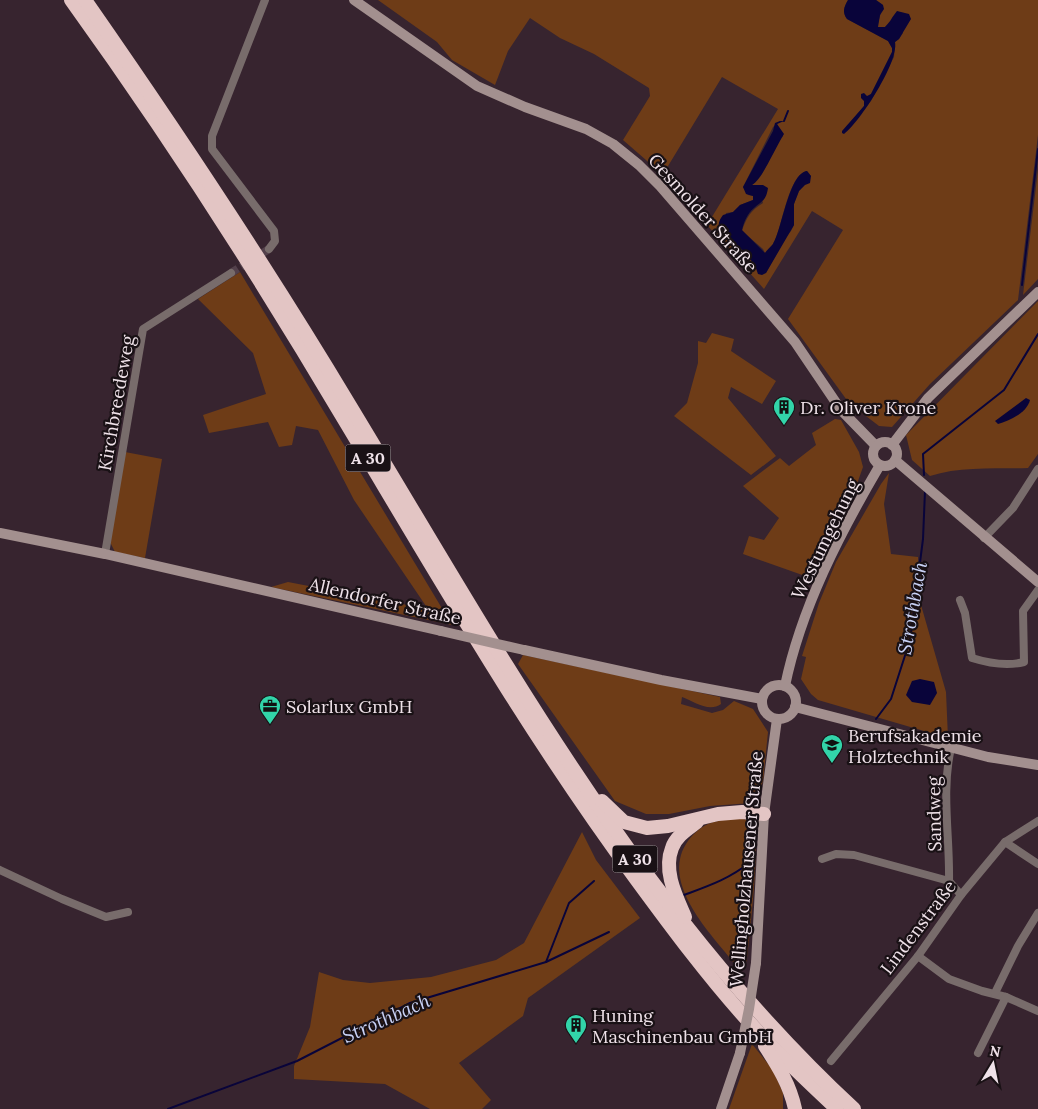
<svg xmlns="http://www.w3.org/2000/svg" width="1038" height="1109" viewBox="0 0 1038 1109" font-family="Lora,serif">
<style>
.green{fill:#6e3c17;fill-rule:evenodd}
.water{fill:#09043a}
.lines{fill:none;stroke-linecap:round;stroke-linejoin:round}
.stream{stroke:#09043a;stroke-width:2}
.street-tunnel{stroke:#53404b;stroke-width:8;stroke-dasharray:8 4;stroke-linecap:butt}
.street{stroke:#786c6b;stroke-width:8}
.secondary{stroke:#a3908f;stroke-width:10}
.highway{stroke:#e3c5c4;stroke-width:14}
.secondary-bridge{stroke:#a3908f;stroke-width:10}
.labels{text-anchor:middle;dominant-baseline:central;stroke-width:4.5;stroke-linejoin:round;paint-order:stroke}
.shield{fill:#191115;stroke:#afa3a9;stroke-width:1}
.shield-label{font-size:16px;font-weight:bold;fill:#efe2e9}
.street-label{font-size:18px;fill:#efe2e9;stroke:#191115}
.poi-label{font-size:18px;fill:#efe2e9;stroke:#191115;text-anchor:start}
.water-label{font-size:19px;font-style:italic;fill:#c8d1f5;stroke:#191115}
</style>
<rect width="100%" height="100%" fill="#37242f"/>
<!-- green -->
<g class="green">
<path d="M378 0H848C844 7 842 12 847 19L888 41 892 48V52L871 94 864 101V106L842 133 871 101 894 57 895 42 899 39 903 33 892 21 885 27H877L883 5 876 0H1038V135L1018 300 930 384 892 427 879 426 849 403 788 319 843 230 812 211 764 289 707 225 778 109 722 77 662 176 646 160 623 140 650 96 649 88 594 54 560 38 530 18 508 51 495 85 452 60 437 42ZM780 121 784 122H780L777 124 783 136C771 150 766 176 752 185H758L763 203C751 210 746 218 742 231L763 249 765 253C767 250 770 247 773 244 782 229 788 174 807 171L811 176 799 191 794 204V225L791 231 786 237 766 273C749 262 739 244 722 233L726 213 733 212 740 205 753 200V196L748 195 743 187 773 127Z"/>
<polygon points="1038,170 1038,279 1023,295"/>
<polygon points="240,272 452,625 271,587 288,582 428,609 354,500 318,430 296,426 292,445 279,447 268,422 209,433 203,415 266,394 253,353 198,299"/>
<path d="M1038 301V454L1028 468C996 469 960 466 930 476L912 460 906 435Z"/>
<polygon points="712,333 734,339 731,351 776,381 762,404 731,387 728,398 776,456 751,475 674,416 687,403 698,363 698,341 706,343"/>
<polygon points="835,419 841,420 859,452 863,467 858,481 820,551 808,577 743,554 749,536 764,540 779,518 743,486 780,458 789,466 816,445 812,433"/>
<polygon points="125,452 162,459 145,558 115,552 110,542"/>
<polygon points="889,473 884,504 891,554 918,557 919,598 946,692 948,738 818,700 811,694 801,679 806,657 802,656 819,603 836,562 881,484"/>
<path d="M523 655 720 697 721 704C709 713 693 701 682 697L681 704 712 713 723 710 734 701 753 709 768 732 763 781 758 796 751 803 710 806 669 814H646L615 801 518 664Z"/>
<path d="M730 818C739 818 748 817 753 827 761 843 749 938 747 961L735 964C711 934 661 884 686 844 691 836 699 828 708 824 715 821 723 820 730 818Z"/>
<polygon points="582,832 596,860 640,918 528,998 523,1016 459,1063 491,1100 482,1109 430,1109 385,1084 294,1079 294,1066 310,1027 319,972 343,980 370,983 431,977 496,960 524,943"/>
<polygon points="752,1044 773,1070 783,1093 783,1109 729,1109"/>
</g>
<!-- water -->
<g class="water">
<path d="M848 0H876L883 5 884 9 880 15 878 27H885C891 21 892 17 897 11L909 14 911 19 899 39 895 42C899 62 860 122 844 134L842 133V131L864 106V101L861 98V94L864 93 867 96 871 94 892 52V48L888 41 847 19C842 12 844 7 848 0Z"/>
<path d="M780 121H784L777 124 784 134C775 148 763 178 752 185H763L768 188C766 201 762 201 754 208 747 214 744 222 742 230L765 253C767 250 771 247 773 244 782 230 789 173 807 171L811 176 810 183 805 185 799 191 794 204V225L766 273 762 275 758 274C754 259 740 247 728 237 725 235 721 233 720 229 717 224 720 219 723 215L733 212 740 205 753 200V196L746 194 743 187 773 131 775 123Z"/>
<path d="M1026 398 1030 400C1027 413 1009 421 998 424L995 421Z"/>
<polygon points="920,679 934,682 937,693 930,705 912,702 906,695 912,681"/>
</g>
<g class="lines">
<!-- stream -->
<g class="stream">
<polyline points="784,121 788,111"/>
<polyline points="1022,285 1038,149"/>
<polyline points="924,475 923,454 1004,390 1038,334"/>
<polyline points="876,719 891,699 910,640 923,539 925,491"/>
<path d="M684 895C708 886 729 879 749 863"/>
<polyline points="546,962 609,932"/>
<polyline points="168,1109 297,1061 410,1003 546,962 569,903 594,881"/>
</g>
<!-- street-tunnel -->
<polyline class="street-tunnel" points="231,273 269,249"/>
<!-- street -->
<g class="street">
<polyline points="265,0 212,136 212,149 274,231 275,241 269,249"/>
<polyline points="984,538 1013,508 1038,469"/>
<polyline points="105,554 143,329 231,273"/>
<path d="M960 600 965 613 972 658C988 663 1008 666 1024 662L1023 611 1038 590"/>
<polyline points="1005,842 1038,864"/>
<polyline points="822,859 836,854 854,855 949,881 961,895"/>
<polyline points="0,870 62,899 106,917 128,912"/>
<path d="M949 881C950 837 941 791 951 748"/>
<polyline points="918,956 949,979 982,991 1006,997 1038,1011"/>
<polyline points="995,993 1018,946 1038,913"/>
<polyline points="978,1053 1006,997"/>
<polyline points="831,1061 918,956 961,895 1005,842 1038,821"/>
</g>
<!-- secondary -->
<g class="secondary">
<polyline points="354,0 477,86 525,107 586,129 613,144 639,165 660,186 776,320 795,342 841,410 876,446"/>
<circle cx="885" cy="454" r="12"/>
<polyline points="892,445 928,398 1038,292"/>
<polyline points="895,460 1038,582"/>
<polyline points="0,533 105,554 441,631"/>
<polyline points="524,650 661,680 762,699"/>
<circle cx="779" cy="702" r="17"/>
<path d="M785 686C801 608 840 533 880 465"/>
<polyline points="795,707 988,757 1038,765"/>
<polyline points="756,963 764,814 777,719"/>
<polyline points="721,1109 740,1053"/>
</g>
<!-- highway -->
<g class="highway">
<path d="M71 0C169 136 260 277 345 421 438 576 528 733 636 879 672 928 709 978 750 1023 777 1053 807 1081 837 1109"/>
<path d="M85 0C177 132 266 266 349 404 500 653 638 909 854 1109"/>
<polyline points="602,801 624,822 647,828 668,826 718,814 742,812 764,814"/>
<path d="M685 917C676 896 663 871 672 848 676 836 688 829 697 822"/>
<path d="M765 1046C778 1066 790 1085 795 1109"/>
</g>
<!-- secondary-bridge -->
<g class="secondary-bridge">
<polyline points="441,631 524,650"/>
<polyline points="740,1053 749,1009 756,963"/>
</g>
</g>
<!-- icons -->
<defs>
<g id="building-pin" transform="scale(1.125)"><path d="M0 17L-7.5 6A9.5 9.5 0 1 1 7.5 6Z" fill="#32d4a9" stroke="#191115"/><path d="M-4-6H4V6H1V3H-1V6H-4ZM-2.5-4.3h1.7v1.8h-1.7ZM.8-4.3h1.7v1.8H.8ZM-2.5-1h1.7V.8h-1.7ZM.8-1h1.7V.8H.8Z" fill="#111"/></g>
<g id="office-pin" transform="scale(1.125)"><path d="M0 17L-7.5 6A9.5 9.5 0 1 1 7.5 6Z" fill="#32d4a9" stroke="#191115"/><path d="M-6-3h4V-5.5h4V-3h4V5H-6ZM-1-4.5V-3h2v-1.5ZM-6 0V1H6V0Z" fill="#111"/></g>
<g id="university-pin" transform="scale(1.125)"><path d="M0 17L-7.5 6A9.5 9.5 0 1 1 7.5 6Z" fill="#32d4a9" stroke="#191115"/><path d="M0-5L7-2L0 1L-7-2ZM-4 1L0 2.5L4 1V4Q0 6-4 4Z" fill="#111"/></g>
</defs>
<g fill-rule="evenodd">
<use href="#building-pin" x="784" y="407"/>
<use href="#office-pin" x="270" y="706"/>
<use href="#university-pin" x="832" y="745"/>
<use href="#building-pin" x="576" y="1025"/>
</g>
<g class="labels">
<!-- shield labels -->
<g class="shield">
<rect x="345.5" y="444.5" width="45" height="27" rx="4"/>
<rect x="612.5" y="845.5" width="45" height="27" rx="4"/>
</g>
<g class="shield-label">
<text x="368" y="458">A 30</text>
<text x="635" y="859">A 30</text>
</g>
<!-- street labels -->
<g class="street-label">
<text transform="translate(703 213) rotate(48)">Gesmolder Straße</text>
<text transform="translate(116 403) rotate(-80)">Kirchbreedeweg</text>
<text transform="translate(825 539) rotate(-64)">Westumgehung</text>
<text transform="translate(385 601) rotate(13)">Allendorfer Straße</text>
<text transform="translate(934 814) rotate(-91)">Sandweg</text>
<text transform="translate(746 869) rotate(-85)">Wellingholzhausener Straße</text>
<text transform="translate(918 927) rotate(-53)">Lindenstraße</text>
</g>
<!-- poi labels -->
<g class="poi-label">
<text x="800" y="407">Dr. Oliver Krone</text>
<text x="286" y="706">Solarlux GmbH</text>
<text x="848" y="735">Berufsakademie<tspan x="848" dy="21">Holztechnik</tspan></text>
<text x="592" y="1015">Huning<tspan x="592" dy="21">Maschinenbau GmbH</tspan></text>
</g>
<!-- water labels -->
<g class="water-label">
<text transform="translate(912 608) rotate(-80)">Strothbach</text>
<text transform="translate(386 1018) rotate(-24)">Strothbach</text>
</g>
</g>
<!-- north arrow -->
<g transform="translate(993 1064) rotate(10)" stroke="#191115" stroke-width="4" paint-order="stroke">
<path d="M0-4L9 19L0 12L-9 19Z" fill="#efe2e9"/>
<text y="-8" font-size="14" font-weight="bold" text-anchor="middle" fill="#efe2e9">N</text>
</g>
</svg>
